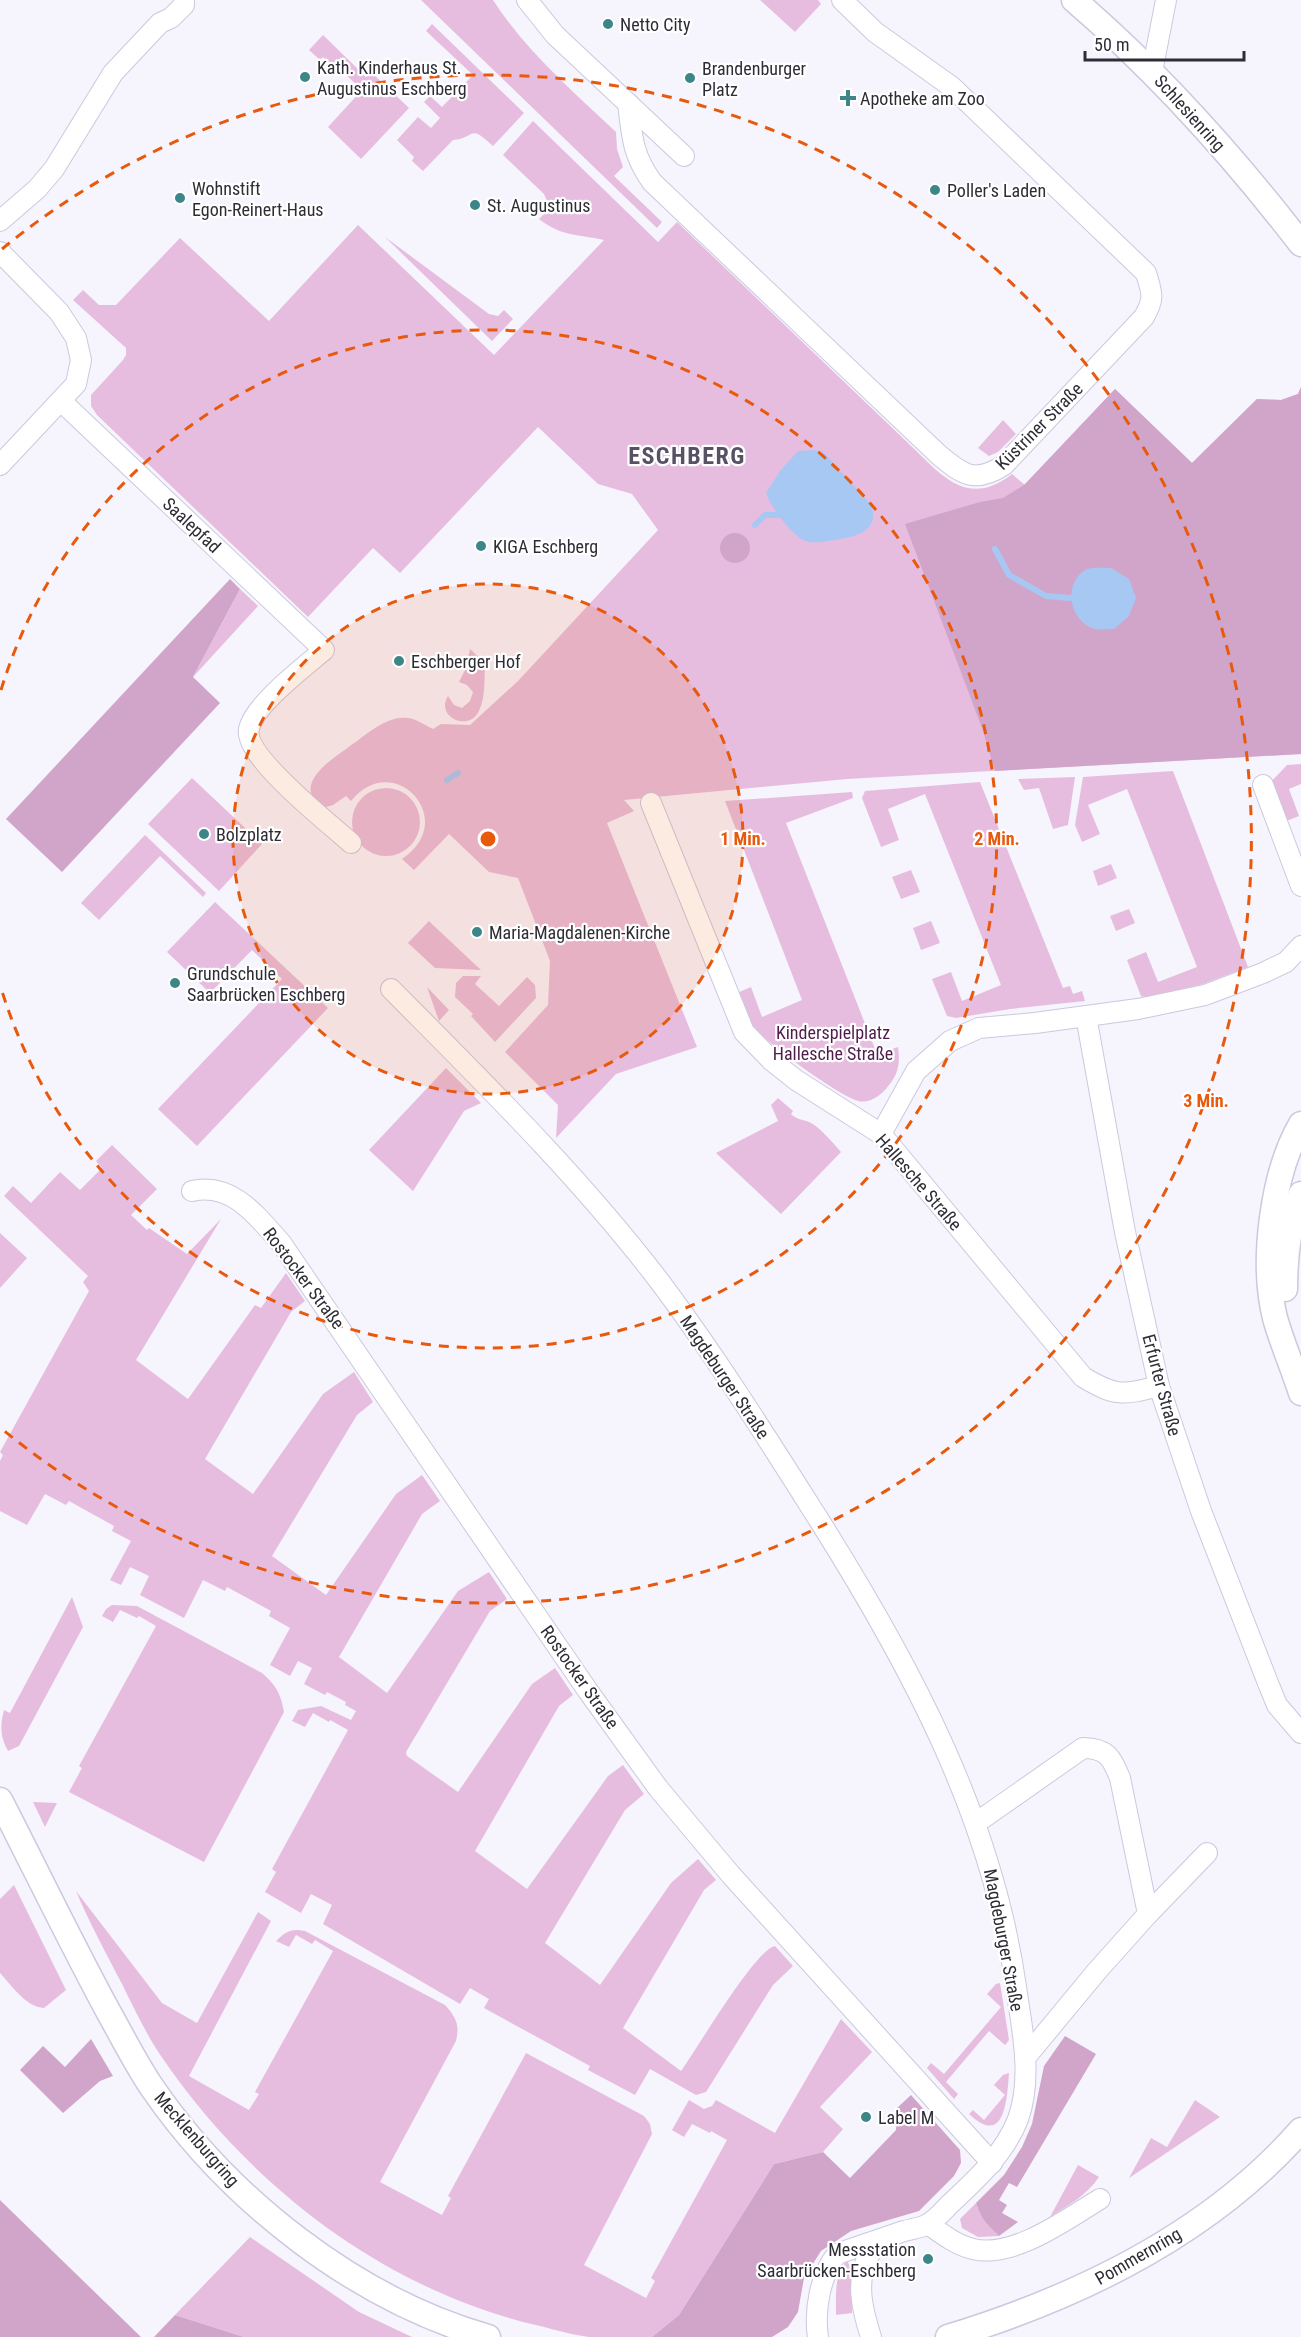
<svg xmlns="http://www.w3.org/2000/svg" width="1301" height="2337" viewBox="0 0 1301 2337" font-family="'Roboto Condensed',sans-serif">
<style>
.green{fill:#e7bddf}
.forest{fill:#d1a5ca}
.water{fill:#a8c8f4}
.lines{fill:none;stroke-linecap:round;stroke-linejoin:round}
.stream{stroke:#a8c8f4;stroke-width:6}
.minor-casing{stroke:#ccc8de;stroke-width:22}
.tertiary-casing{stroke:#ccc8de;stroke-width:27}
.minor{stroke:#fff;stroke-width:20}
.tertiary{stroke:#fff;stroke-width:24}
.ring{fill:none;stroke:#e8590c;stroke-width:3;stroke-dasharray:10 8}
.poi-dot{fill:#3d8688;stroke:#fff;stroke-width:2}
.labels{text-anchor:middle;dominant-baseline:central;stroke-width:4.5;stroke-linejoin:round;paint-order:stroke}
.poi-label{font-size:18px;fill:#2e2d35;stroke:#fff;text-anchor:start}
.street-label{font-size:18px;fill:#2e2d35;stroke:#fff}
.park-label{font-size:18px;fill:#501c4a;stroke:#fff}
.district-label{font-size:24px;font-weight:bold;letter-spacing:1.5px;fill:#565264;stroke:#fff}
.centre{fill:#e8590c;stroke:#fff;stroke-width:3}
.ring-label{font-size:18px;text-anchor:middle;font-weight:bold;fill:#e8590c;stroke:#fff;stroke-width:4.5;stroke-linejoin:round;paint-order:stroke}
</style>
<rect width="100%" height="100%" fill="#f6f4fd"/>
<!-- green -->
<g class="green">
<path d="M421 0H493C526 51 572 91 616 132L617 149 623 167 614 176 662 222 657 228Z"/>
<polygon points="760,0 818,0 821,4 795,32"/>
<path d="M432 24 524 113 493 146C468 122 475 139 453 140L423 171 412 161 414 157 397 140 418 117 431 128 440 118 424 102 430 96 442 107 473 75 426 31Z"/>
<polygon points="323,35 366,77 371,72 409,108 361,159 328,127 362,90 343,72 341,75 323,57 320,60 309,50"/>
<path d="M533 121 658 242 677 222 907 442C940 473 966 510 1012 474L1025 485 1115 389 1192 463 1257 399 1281 400 1298 394 1301 387V754L847 779 624 800 634 811 607 823 697 1047 616 1074 556 1138 558 1105 505 1052 548 1005 550 961 518 878 489 872 449 834 414 870 402 859C461 820 393 748 351 801L346 796 333 805 323 808C290 785 331 760 350 746 366 735 387 715 408 718 416 719 425 725 433 729L441 724 470 725 518 681 658 530 632 494 598 484 538 427 400 573 373 548 308 617 97 415 91 406V395L123 360 126 355V348L73 300 83 290 99 305H116L180 238 269 321 358 225 494 355 604 240C578 234 562 237 539 219L545 213 548 203 544 194 503 155Z"/>
<polygon points="385,237 489,314 498,316 504,310 513,319 492,341"/>
<polygon points="1003,420 1016,434 998,452 989,456 978,448"/>
<polygon points="240,589 258,606 193,677"/>
<path d="M470 649 485 663C484 679 486 696 479 711 468 733 435 716 448 696L454 705 462 708 470 701 473 692 467 685 459 682 466 668Z"/>
<polygon points="1301,764 1301,784 1289,789 1299,816 1284,822 1269,784 1287,765"/>
<polygon points="1173,771 1248,967 1203,984 1149,998 1141,996 1127,960 1146,952 1158,982 1197,967 1127,789 1088,805 1100,834 1082,842 1075,825 1083,777"/>
<polygon points="1075,777 1068,825 1053,829 1039,788 1024,790 1018,779"/>
<polygon points="192,778 262,844 219,891 148,824"/>
<polygon points="980,782 1063,988 1070,986 1073,994 1082,991 1085,1001 1010,1009 956,1018 947,1016 932,979 951,972 962,1001 1001,985 925,794 888,809 899,840 881,847 862,798 865,791"/>
<circle cx="386" cy="822" r="34"/>
<path d="M852 792 853 798 786 823 877 1054 898 1047C900 1062 899 1073 889 1085 882 1095 870 1104 858 1101 839 1096 764 1042 753 1026 745 1016 741 1004 737 993L751 987 762 1017 802 1000 725 801Z"/>
<polygon points="145,835 206,893 203,897 160,856 99,920 81,903"/>
<polygon points="1111,864 1117,878 1098,886 1093,871"/>
<polygon points="911,870 920,892 901,899 892,877"/>
<polygon points="215,902 328,1008 197,1146 158,1109 282,979 252,950 210,993 167,952"/>
<polygon points="1129,909 1135,923 1116,931 1110,916"/>
<polygon points="429,921 433,925 481,970 435,968 408,943"/>
<polygon points="931,921 940,943 921,950 913,928"/>
<polygon points="463,976 481,976 475,984 499,1006 527,977 535,985 536,998 495,1042 471,1016 473,1014 455,997 456,983"/>
<polygon points="427,987 449,1010 439,1021"/>
<polygon points="446,1068 481,1103 464,1111 413,1191 369,1150"/>
<path d="M778 1098 793 1111 791 1114C798 1121 805 1119 813 1124 824 1132 832 1142 841 1152L781 1214 716 1153 778 1121 771 1105Z"/>
<path d="M112 1145 157 1189 131 1215 147 1230 149 1228 187 1254 221 1219 136 1360 188 1399 255 1305 261 1308 286 1273 305 1301 291 1312 205 1459 253 1494 323 1394 354 1372 373 1402 357 1415 272 1556 326 1595 396 1494 422 1475 440 1501 422 1514 339 1657 387 1693 458 1591 489 1572 507 1599 490 1611 406 1752 407 1756 458 1792 532 1684 555 1668 573 1695 559 1706 475 1851 527 1889 608 1776 623 1765 644 1794 625 1810 545 1943 600 1985 671 1883 698 1859 716 1880 704 1890 623 2028 681 2071C697 2049 755 1950 775 1946L793 1966 773 1985 706 2092 696 2095 650 2069 635 2095 588 2070 590 2066 484 2008 489 1999 470 1988 460 2004 323 1924 332 1905 311 1894 301 1913 265 1892 276 1872 272 1869 348 1730 330 1720 329 1722 313 1713 305 1727 292 1721 298 1710 321 1706 351 1720 356 1711 345 1705 346 1702 327 1692 325 1695 304 1684 312 1668 298 1661 290 1676 270 1665 290 1628 269 1616 271 1611 227 1587 225 1591 203 1580 184 1618 140 1595 149 1576 130 1567 121 1585 110 1580 131 1541 112 1531 114 1526 69 1501 66 1505 45 1494 27 1525 0 1511V1461L3 1455 0 1452 89 1291 83 1282 88 1276 4 1196 13 1186 31 1203 60 1172 80 1190 102 1168 96 1161Z"/>
<polygon points="0,1233 27,1258 0,1288"/>
<path d="M72 1597 83 1627 19 1746 8 1751C0 1737 0 1725 4 1710L10 1713Z"/>
<path d="M112 1605 137 1606 262 1673C276 1685 281 1694 284 1712L204 1862 69 1792 82 1768 79 1766 156 1626 139 1616 137 1618 120 1610 113 1622 102 1616 106 1609Z"/>
<polygon points="33,1802 57,1803 45,1827"/>
<path d="M14 1885 66 1990 44 2008C26 2007 12 1986 0 1973V1899Z"/>
<path d="M76 1891 162 2003 197 2023 258 1912 271 1921 189 2076 249 2110 259 2094 255 2092 333 1951 315 1940 312 1944 296 1935 289 1947 276 1941C286 1931 292 1928 305 1931L445 2005C456 2017 460 2025 456 2041L380 2182 442 2215 451 2198 448 2196 526 2053 644 2116 650 2124 652 2134 584 2265 646 2298 655 2281 651 2278 727 2140 711 2131 710 2133 692 2124 684 2137 672 2130 689 2100 704 2109 712 2106 716 2100 775 2133 841 2019 872 2052 820 2107 843 2129 823 2152 774 2164 679 2315 652 2337C632 2337 610 2337 589 2337 573 2335 556 2330 540 2326 386 2291 249 2186 161 2056 146 2034 134 2008 122 1984 106 1953 89 1922 76 1891Z"/>
<polygon points="1000,1983 1009,2040 1005,2045 989,2031 946,2082 958,2094 954,2099 927,2068 931,2063 944,2074 1001,2007 987,1994 996,1984"/>
<path d="M1009 2073C1007 2099 1005 2148 969 2114L973 2110 984 2120 1005 2095 994 2085 1003 2075Z"/>
<polygon points="1195,2100 1220,2117 1129,2178 1151,2138 1167,2147"/>
<path d="M1078 2165 1099 2177C1086 2196 1069 2205 1050 2217Z"/>
<path d="M976 2203C980 2218 988 2226 999 2236L978 2237 962 2228 960 2219Z"/>
<polygon points="250,2237 359,2312 412,2337 244,2337 175,2315"/>
<path d="M848 2262 851 2270 852 2313 836 2315C836 2298 834 2277 845 2263Z"/>
</g>
<!-- forest -->
<g class="forest">
<polygon points="1301,387 1301,754 995,771 982,728 905,524 980,502 1003,498 1024,485 1115,389 1192,463 1257,399 1281,400 1298,394"/>
<circle cx="735" cy="548" r="15"/>
<polygon points="230,579 240,589 193,677 220,703 62,872 6,819"/>
<path d="M1065 2036 1096 2054 1017 2187 1009 2183 999 2200 1007 2205 1002 2213 1018 2222 999 2236C988 2226 980 2218 976 2203L1004 2175 1022 2147 1032 2124 1044 2066Z"/>
<polygon points="91,2039 113,2076 100,2081 63,2113 20,2070 43,2046 65,2067"/>
<polygon points="911,2095 960,2150 961,2163 954,2176 919,2211 851,2231 821,2251 804,2278 798,2312 788,2327 772,2337 652,2337 679,2315 774,2164 823,2152 850,2178 896,2130 897,2108"/>
<polygon points="0,2200 3,2203 141,2337 0,2337"/>
<polygon points="175,2315 244,2337 154,2337"/>
</g>
<!-- water -->
<g class="water">
<path d="M814 450 822 451 829 458 872 506C879 532 855 537 835 540 825 541 813 545 803 540 791 534 770 506 766 493L780 471 798 451Z"/>
<path d="M1111 568 1129 579 1136 598 1129 616 1114 629C1108 629 1101 630 1095 629 1069 622 1062 582 1087 569 1093 567 1104 568 1111 568Z"/>
</g>
<g class="lines">
<!-- stream -->
<g class="stream">
<polyline points="755,525 765,515 780,515"/>
<polyline points="995,549 1009,575 1046,596 1070,598"/>
<polyline points="447,780 458,773"/>
</g>
<!-- minor casing -->
<g class="minor-casing">
<g id="minor">
<polyline points="527,0 555,35 684,156"/>
<polyline points="1152,72 1166,0"/>
<path d="M628 103C632 136 632 154 652 182L939 455C963 475 975 484 1004 465L1144 317C1155 298 1152 293 1146 273L952 87 875 32 842 0"/>
<polyline points="0,221 37,189 54,169 113,73 160,23 171,18 184,5 184,0"/>
<polyline points="0,252 59,312 76,338 81,360 76,384 0,465"/>
<path d="M61 401 324 650C304 667 254 705 249 729 243 756 330 824 351 843"/>
<polyline points="1263,785 1301,886"/>
<path d="M651 803 744 1032 772 1061 796 1080 881 1134 1083 1377C1116 1397 1123 1395 1159 1386"/>
<path d="M391 989C483 1082 577 1174 657 1278 715 1355 767 1438 819 1520 909 1663 992 1816 1016 1987 1022 2029 1033 2077 1018 2119 1005 2153 976 2180 950 2204 943 2211 935 2221 926 2225 920 2228 911 2229 904 2231 881 2239 859 2246 837 2254 820 2275 814 2311 818 2337"/>
<polyline points="1086,1016 1125,1232 1159,1386 1201,1511 1268,1683 1277,1705 1301,1733"/>
<polyline points="881,1134 916,1071 950,1041 979,1028 1035,1023 1138,1009 1205,995 1263,973 1286,962 1301,946"/>
<path d="M192 1191C232 1182 257 1216 281 1243L588 1691 658 1788 731 1875 992 2163"/>
<path d="M976 1823 1083 1748C1107 1748 1112 1758 1120 1778L1148 1914 1097 1971 1025 2058"/>
<polyline points="1148,1914 1207,1853"/>
<path d="M928 2224C942 2234 956 2245 973 2249 1013 2259 1067 2219 1100 2199"/>
<path d="M871 2337C863 2312 855 2283 868 2257 871 2251 878 2244 883 2239"/>
</g>
</g>
<!-- tertiary casing -->
<g class="tertiary-casing">
<g id="tertiary">
<path d="M1074 0C1159 73 1233 156 1301 244"/>
<path d="M1301 1124C1272 1174 1261 1262 1275 1318 1282 1343 1293 1368 1301 1393"/>
<path d="M1285 1289C1285 1257 1288 1224 1301 1194"/>
<path d="M0 1800C36 1870 70 1941 108 2011 122 2036 135 2062 151 2086 228 2199 355 2299 488 2337"/>
<path d="M948 2337C1079 2297 1209 2235 1301 2130"/>
</g>
</g>
<!-- minor -->
<use href="#minor" class="minor"/>
<!-- tertiary -->
<use href="#tertiary" class="tertiary"/>
</g>
<!-- distance rings -->
<circle cx="488" cy="839" r="255" fill="#e8590c" fill-opacity=".12"/>
<g class="ring">
<circle cx="488" cy="839" r="255"/>
<path d="M1 690A509 509 0 1 1 1 988"/>
<path d="M2 249A764 764 0 1 1 2 1429"/>
</g>
<!-- markers -->
<g class="poi-dot">
<circle cx="608" cy="24" r="6"/>
<circle cx="305" cy="77" r="6"/>
<circle cx="690" cy="78" r="6"/>
<path d="M845 89h6v6h6v6h-6v6h-6v-6h-6v-6h6z"/>
<circle cx="935" cy="190" r="6"/>
<circle cx="180" cy="198" r="6"/>
<circle cx="475" cy="205" r="6"/>
<circle cx="481" cy="546" r="6"/>
<circle cx="399" cy="661" r="6"/>
<circle cx="204" cy="834" r="6"/>
<circle cx="477" cy="932" r="6"/>
<circle cx="175" cy="983" r="6"/>
<circle cx="866" cy="2117" r="6"/>
<circle cx="928" cy="2259" r="6"/>
</g>
<g class="labels">
<!-- poi labels -->
<g class="poi-label">
<text x="620" y="24">Netto City</text>
<text x="317" y="67">Kath. Kinderhaus St.<tspan x="317" dy="21">Augustinus Eschberg</tspan></text>
<text x="702" y="68">Brandenburger<tspan x="702" dy="21">Platz</tspan></text>
<text x="860" y="98">Apotheke am Zoo</text>
<text x="192" y="188">Wohnstift<tspan x="192" dy="21">Egon-Reinert-Haus</tspan></text>
<text x="947" y="190">Poller's Laden</text>
<text x="487" y="205">St. Augustinus</text>
<text x="493" y="546">KIGA Eschberg</text>
<text x="411" y="661">Eschberger Hof</text>
<text x="216" y="834">Bolzplatz</text>
<text x="489" y="932">Maria-Magdalenen-Kirche</text>
<text x="187" y="973">Grundschule<tspan x="187" dy="21">Saarbrücken Eschberg</tspan></text>
<text x="878" y="2117">Label M</text>
<text x="916" y="2249" text-anchor="end">Messstation<tspan x="916" dy="21">Saarbrücken-Eschberg</tspan></text>
</g>
<!-- street labels -->
<g class="street-label">
<text transform="translate(1190 113) rotate(48)">Schlesienring</text>
<text transform="translate(1039 426) rotate(-45)">Küstriner Straße</text>
<text transform="translate(192 525) rotate(43)">Saalepfad</text>
<text transform="translate(919 1182) rotate(49)">Hallesche Straße</text>
<text transform="translate(304 1278) rotate(53)">Rostocker Straße</text>
<text transform="translate(725 1377) rotate(56)">Magdeburger Straße</text>
<text transform="translate(1162 1385) rotate(75)">Erfurter Straße</text>
<text transform="translate(580 1677) rotate(55)">Rostocker Straße</text>
<text transform="translate(1004 1940) rotate(79)">Magdeburger Straße</text>
<text transform="translate(197 2139) rotate(49)">Mecklenburgring</text>
<text transform="translate(1138 2256) rotate(-30)">Pommernring</text>
</g>
<!-- park labels -->
<g class="park-label">
<text x="833" y="1032">Kinderspielplatz<tspan x="833" dy="21">Hallesche Straße</tspan></text>
</g>
<!-- district labels -->
<g class="district-label">
<text x="687" y="456">ESCHBERG</text>
</g>
</g>
<circle cx="488" cy="839" r="9" class="centre"/>
<g class="ring-label">
<text x="743" y="845">1 Min.</text>
<text x="997" y="845">2 Min.</text>
<text x="1206" y="1107">3 Min.</text>
</g>
<!-- scale -->
<path d="M1085 51v9h159v-9" fill="none" stroke="#2e2d35" stroke-width="3"/>
<text x="1094" y="51" font-size="18" fill="#2e2d35" stroke="#ffffff" stroke-width="4.5" paint-order="stroke">50 m</text>
</svg>
